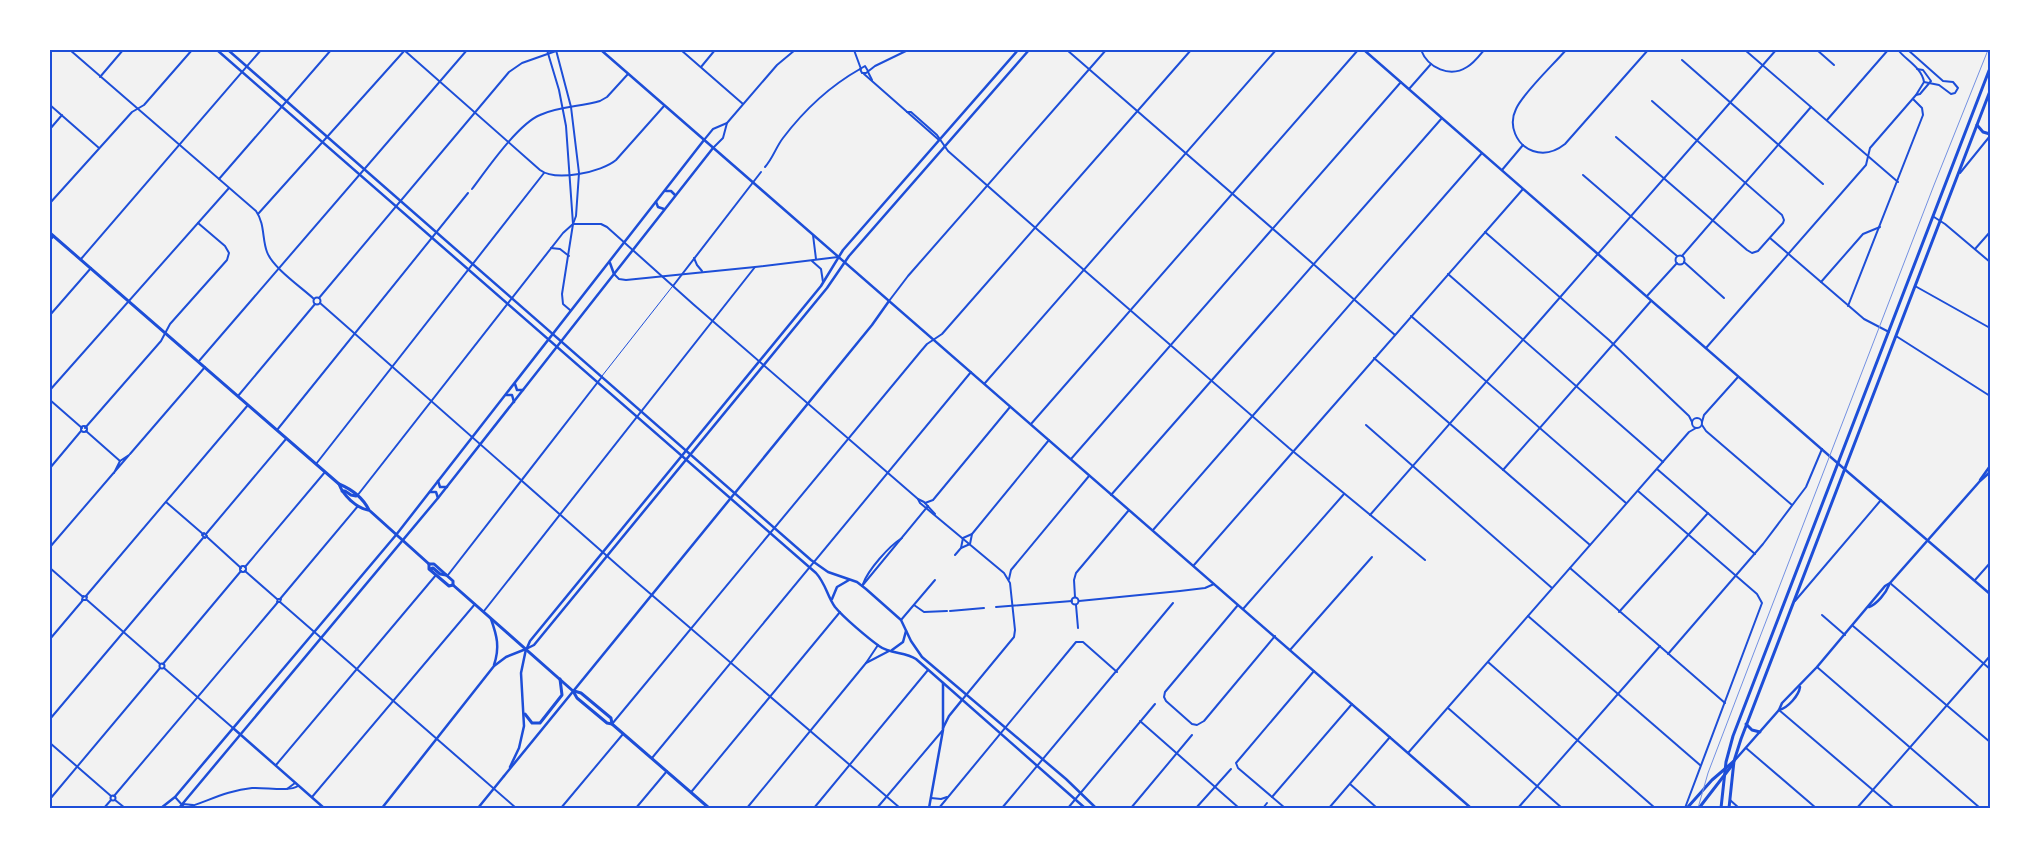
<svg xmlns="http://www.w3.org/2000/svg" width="2040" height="858" viewBox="0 0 2040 858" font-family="Inter,sans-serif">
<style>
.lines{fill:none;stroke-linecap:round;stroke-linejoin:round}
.pedestrian{stroke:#1d4ed8;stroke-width:1}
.minor{stroke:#1d4ed8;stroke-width:2}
.tertiary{stroke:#1d4ed8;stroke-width:2.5}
.secondary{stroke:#1d4ed8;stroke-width:2.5}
.primary{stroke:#1d4ed8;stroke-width:3}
.trunk{stroke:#1d4ed8;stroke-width:3}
.rail{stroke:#7290e2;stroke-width:1}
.neatline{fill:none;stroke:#1d4ed8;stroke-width:2}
</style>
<rect width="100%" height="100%" fill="#f2f2f2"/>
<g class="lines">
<!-- pedestrian -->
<polyline class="pedestrian" points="602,376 672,287"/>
<!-- minor -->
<g class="minor">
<path d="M70 50 256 211C265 224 262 239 267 252 273 268 301 287 314 299"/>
<path d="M404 50 540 170C556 182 602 172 616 160L664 106"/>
<polyline points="547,50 559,90 566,126 573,224"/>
<polyline points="556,50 571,107 579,173 576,216 573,224 562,294 563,304 570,310"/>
<polyline points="681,50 743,104"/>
<polyline points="854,50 861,69"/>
<polyline points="1067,50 1395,335"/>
<path d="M1421 50C1428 68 1450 78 1467 67 1474 63 1479 56 1484 50"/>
<path d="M1566 50C1553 65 1523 93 1516 109 1508 125 1516 145 1533 151 1545 155 1555 152 1565 144L1648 50"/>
<polyline points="1745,50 1898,182"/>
<polyline points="1817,50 1834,65"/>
<path d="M1898 50C1906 60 1922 68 1924 82"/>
<polyline points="1908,50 1943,81 1953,82 1958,88 1955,93 1951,94 1939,85 1924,82"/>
<polyline points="1682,60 1823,184"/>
<polyline points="701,67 715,50"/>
<polyline points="1917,69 1923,70 1931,81 1920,94 1916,95 1924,82"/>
<polyline points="868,71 865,66 860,69 862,73 866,73 875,66 908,50"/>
<polyline points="868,72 872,80"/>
<polyline points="864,74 939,140"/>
<polyline points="100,77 123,50"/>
<polyline points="1409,89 1431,64"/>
<polyline points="50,105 99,148"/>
<polyline points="907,112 911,112 937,135 948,151 1031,224 1289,448 1425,560"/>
<polyline points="1827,120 1888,50"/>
<polyline points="50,129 62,115"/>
<polyline points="1616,137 1747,250 1752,253 1758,251 1783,223 1784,220 1782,215 1652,101"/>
<polyline points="704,140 713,129 727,123 777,65 795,50"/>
<polyline points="713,148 723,138 727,123"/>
<path d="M765 167C773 158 776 147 783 138 805 109 830 86 860 69"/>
<polyline points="1502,170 1523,145"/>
<polyline points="1960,173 1990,136"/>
<polyline points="1583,175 1677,256"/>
<polyline points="219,179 331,50"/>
<path d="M472 189C487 169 518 124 540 115 559 106 580 107 600 101L607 97 628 74"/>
<polyline points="50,203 132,112 144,105 192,50"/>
<polyline points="258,214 405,50"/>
<polyline points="1934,217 1945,224 1990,262"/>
<polyline points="573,224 601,224 607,227 693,304 918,499 924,502 935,514"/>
<polyline points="1485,232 1609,340 1689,416 1692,422"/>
<polyline points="813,235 816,259"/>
<polyline points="1770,238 1864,319 1889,332"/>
<polyline points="50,240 54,236"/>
<polyline points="551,248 560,249 569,256"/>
<polyline points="1975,249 1990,232"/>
<circle cx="1680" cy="260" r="4.5"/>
<polyline points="1682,256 1811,107"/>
<polyline points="694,258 697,265 702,271"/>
<polyline points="81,259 261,50"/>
<polyline points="812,261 821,269 823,282"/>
<polyline points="1684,262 1724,298"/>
<polyline points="614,274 619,279 626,280 755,267 838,257"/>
<polyline points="1448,274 1663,462"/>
<polyline points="1821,282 1863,234 1880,227"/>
<polyline points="673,286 761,172"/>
<polyline points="1915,286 1990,328"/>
<polyline points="1647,296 1677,263"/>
<circle cx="317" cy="301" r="3.5"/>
<polyline points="319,298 509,72 522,63 556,51"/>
<polyline points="889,301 908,276 1106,50"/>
<polyline points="320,303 632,578 900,808"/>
<polyline points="1848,306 1923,115 1922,108 1913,99"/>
<polyline points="50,315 91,268"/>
<polyline points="1411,316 1626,503"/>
<polyline points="1896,336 1990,396"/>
<polyline points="1706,348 1866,165 1870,148 1916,95"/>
<polyline points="1374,358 1590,545"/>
<polyline points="199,361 467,50"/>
<polyline points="985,383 1276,50"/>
<polyline points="50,390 229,188"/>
<polyline points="238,396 315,304"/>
<polyline points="50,400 82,428"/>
<circle cx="1697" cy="423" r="5"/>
<polyline points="1702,422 1704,415 1738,377"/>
<polyline points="1031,424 1358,50"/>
<polyline points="1366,425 1552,588"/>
<polyline points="1702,425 1706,431 1792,505"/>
<circle cx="84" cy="429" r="3"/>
<polyline points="85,428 161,341 170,324 227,260 229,253 225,246 198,223"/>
<polyline points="277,430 468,193"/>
<polyline points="86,431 120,461"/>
<polyline points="130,454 205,367"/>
<polyline points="1071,459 1401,82"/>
<polyline points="316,464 544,173"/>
<polyline points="50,468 81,431"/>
<polyline points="1657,469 1755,554"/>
<polyline points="1503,470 1651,301"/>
<polyline points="1638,491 1757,594 1762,603 1685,808"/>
<polyline points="1111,495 1442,118"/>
<polyline points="357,496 563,233 573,224"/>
<polyline points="918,499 920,503 1004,573 1010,583 1015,630 1014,637 962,700"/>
<polyline points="166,502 203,534"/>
<polyline points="925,503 933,500 1010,407"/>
<polyline points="1370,515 1776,50"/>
<polyline points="1153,530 1482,153"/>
<polygon points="204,533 207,536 205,538 202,535"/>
<polyline points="206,534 286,439"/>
<polyline points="207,537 241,568"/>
<polyline points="963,538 972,534"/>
<polyline points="50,547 129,455 120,461 114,473"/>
<polyline points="961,548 963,538"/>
<polyline points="955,555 961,548 970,544 972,534 1049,440"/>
<polyline points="1194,565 1523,189"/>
<circle cx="243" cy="569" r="3"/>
<polyline points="245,567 325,472"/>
<polyline points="50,568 83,597"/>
<polyline points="1570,568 1725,703"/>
<polyline points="245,571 277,599"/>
<polyline points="448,575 601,378"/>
<polyline points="1009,579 1011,570 1089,476"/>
<polyline points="1975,580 1990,563"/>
<polyline points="1890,583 1990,669"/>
<path d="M863 584C868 570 889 546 902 538"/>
<polyline points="862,586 928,506"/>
<polygon points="83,596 87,597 86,600 82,600"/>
<polyline points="86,596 248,405"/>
<polyline points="1075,597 1074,580 1076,573 1129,510"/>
<circle cx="1075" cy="601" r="3.5"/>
<polygon points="278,599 281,599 280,602 277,602"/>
<polyline points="280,599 358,506"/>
<polyline points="87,600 160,664"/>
<polyline points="1079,601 1180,591 1205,588 1214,584"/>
<polyline points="1795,601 1881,500"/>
<polyline points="280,602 516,808"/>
<polyline points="914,605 924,612 947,611"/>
<polyline points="1076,605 1078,628"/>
<polyline points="1238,605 1165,692 1164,697 1166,701 1192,724 1197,725 1204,721 1275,636"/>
<polyline points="996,607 1072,601"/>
<polyline points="1243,609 1344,494"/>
<polyline points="484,611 755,267"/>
<polyline points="950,611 984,608"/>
<polyline points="1619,612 1708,513"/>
<polyline points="1822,615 1845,635"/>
<polyline points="1528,616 1700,765"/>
<polyline points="901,620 935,580"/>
<polyline points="1853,626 1990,742"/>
<polyline points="50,639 83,600"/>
<polyline points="1290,650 1372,557"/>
<polyline points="1668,654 1763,544 1806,487 1822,449"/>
<polyline points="1488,662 1655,808"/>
<polyline points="866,663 889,651"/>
<circle cx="162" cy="666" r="2.5"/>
<polyline points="163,664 241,571"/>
<polyline points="1817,667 1980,808"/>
<polyline points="164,668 233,728"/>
<polyline points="1448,708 1562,808"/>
<polyline points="1779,710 1894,808"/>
<polyline points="50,719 203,538"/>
<polyline points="1140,721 1239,808"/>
<polyline points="612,724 921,351 927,344 942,334 1191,50"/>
<polyline points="50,743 111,796"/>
<polyline points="1746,748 1816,808"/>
<polyline points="1408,753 1689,432 1696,428"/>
<polyline points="652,758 971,372"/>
<polyline points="276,765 436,575"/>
<polyline points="1350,784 1377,808"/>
<polyline points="287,789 295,783"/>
<polyline points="692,791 840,612"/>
<circle cx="113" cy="798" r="2.5"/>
<polyline points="114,796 278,602"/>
<path d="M175 797 184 807H189C210 800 229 790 252 788 265 787 289 792 298 786"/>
<polyline points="312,797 475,604"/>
<polyline points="1272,797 1352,704"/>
<polyline points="931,798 941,799 947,797"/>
<polyline points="50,799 160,668"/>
<polyline points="115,800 125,808"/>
<polyline points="1730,800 1739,808"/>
<polyline points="183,804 193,805"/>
<polyline points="104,808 111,800"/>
<polyline points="561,808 623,734"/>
<polyline points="636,808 667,771"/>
<polyline points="747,808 866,663 878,645"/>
<polyline points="814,808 928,670"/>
<polyline points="877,808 943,730"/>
<polyline points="939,808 1076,642 1083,642 1117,672"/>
<polyline points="1002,808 1173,603"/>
<polyline points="1068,808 1155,704"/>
<polyline points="1131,808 1192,735"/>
<polyline points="1196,808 1231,769"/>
<polyline points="1263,808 1267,803"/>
<polyline points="1285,808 1238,768 1236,763 1314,671"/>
<polyline points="1329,808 1390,737"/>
<polyline points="1518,808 1660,646"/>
<polyline points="1857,808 1990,656"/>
</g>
<!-- tertiary -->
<g class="tertiary">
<path d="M217 50 816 573C826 584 827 596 835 607 844 618 868 638 879 646 890 654 905 652 916 659L1085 808"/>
<polyline points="228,50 811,560 828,572 857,582 866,589 901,620 911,641 922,657 1066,779 1096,808"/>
<polyline points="1364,50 1849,473 1990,594"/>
<polyline points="666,191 671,191 675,195"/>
<polyline points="656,202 658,207 664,209"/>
<polyline points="610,263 614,274"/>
<polyline points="515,384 517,390 523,390"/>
<polyline points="506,395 512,395 514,402"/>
<polyline points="1980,480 1990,466"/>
<polyline points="438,481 440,487 447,487"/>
<polyline points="430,492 436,492 438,498"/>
<polyline points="832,599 837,587 849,580"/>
<path d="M1869 607C1877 604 1886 593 1889 585"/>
<path d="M491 619C497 636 500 647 494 665"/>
<polyline points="892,650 903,642 906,631"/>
<path d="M1779 710C1788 708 1799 695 1800 687"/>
<polyline points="233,728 324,808"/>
<polyline points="943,728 949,716 962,700"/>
<polyline points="1735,760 1779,710 1782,703 1817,667 1885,586 1890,583 1980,481 1990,472"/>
<polyline points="510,767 519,748 524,726 521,673 526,649"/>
<polyline points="504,776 872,325 889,301"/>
<polyline points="161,808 175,797 396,535 704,140"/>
<polyline points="179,808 438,498 713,148"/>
<polyline points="382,808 494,666 506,657 526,649"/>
<polyline points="478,808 504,776"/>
<polyline points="929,808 943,730 943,683"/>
</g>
<!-- secondary -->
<g class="secondary">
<polyline points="601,50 1471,808"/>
<polyline points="527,648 530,641 821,286 843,250 1018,50"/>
<polyline points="526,649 534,645 543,634 827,288 849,256 1029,50"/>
</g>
<!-- primary -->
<g class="primary">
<path d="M50 233 339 484C351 489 363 498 369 510L429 564H434L453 581V585L573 691 577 698 607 723 612 724 709 808"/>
<path d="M339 484C343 495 356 508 368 510"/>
<polyline points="342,491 345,491 351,495 356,496"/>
<polyline points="429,564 429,569 449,586 453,585"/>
<polyline points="430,569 433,568 440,574 446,575"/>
<polyline points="574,691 581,693 611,718 612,724"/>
<polyline points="525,714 532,723 540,723 562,695 560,679"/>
<polyline points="1687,808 1712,780 1734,761"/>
<polyline points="1699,808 1733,764"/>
</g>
<!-- trunk -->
<g class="trunk">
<polyline points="1977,125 1983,132 1990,134"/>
<polyline points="1746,724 1752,730 1760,732"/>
<polyline points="1721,808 1726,762 1733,736 1990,68"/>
<polyline points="1729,808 1734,761 1741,739 1990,91"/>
</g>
<!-- rail -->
<polyline class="rail" points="1698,808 1708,773 1753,655 1934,185 1988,50"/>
</g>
<!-- border -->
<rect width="2040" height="858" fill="none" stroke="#ffffff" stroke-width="102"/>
<rect x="51" y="51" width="1938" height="756" class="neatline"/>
</svg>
